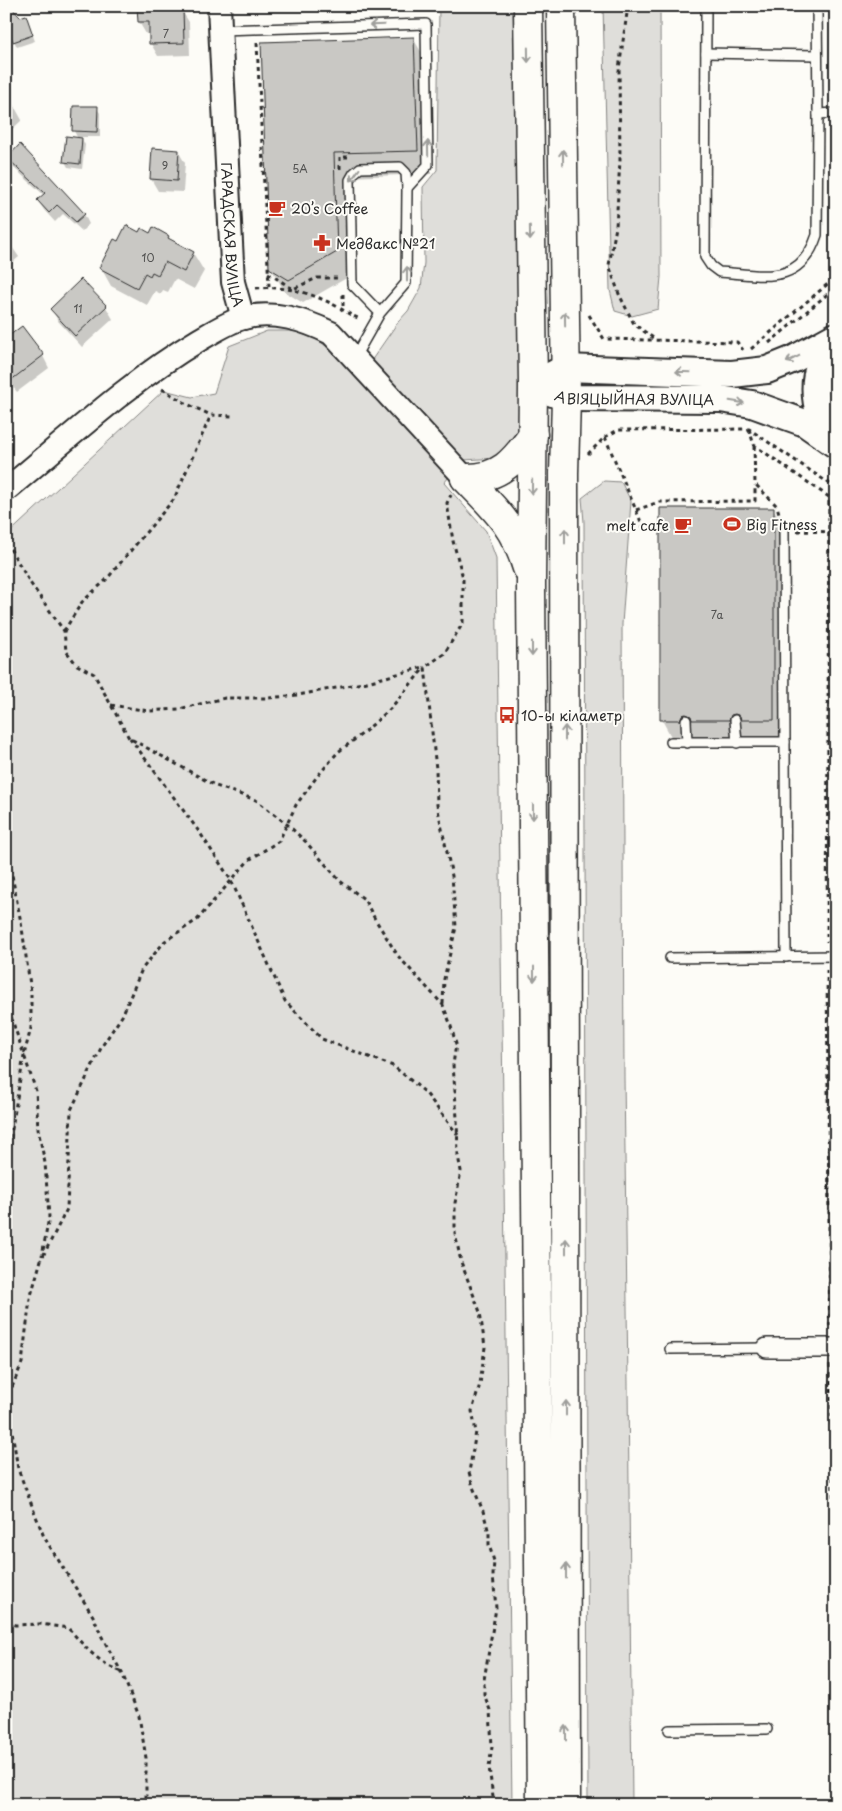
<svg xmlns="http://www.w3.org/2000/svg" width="842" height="1811" viewBox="0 0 842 1811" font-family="'Playpen Sans',sans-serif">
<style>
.green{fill:#dfdeda;stroke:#858482}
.shadow{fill:#0003}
.building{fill:#c9c8c4;stroke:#2b2b2b}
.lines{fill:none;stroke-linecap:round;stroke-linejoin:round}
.service-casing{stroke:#2b2b2b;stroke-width:12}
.minor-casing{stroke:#2b2b2b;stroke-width:22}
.tertiary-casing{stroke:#2b2b2b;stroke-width:26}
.secondary-casing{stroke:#2b2b2b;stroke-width:30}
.primary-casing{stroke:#2b2b2b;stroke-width:31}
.path{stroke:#2b2b2b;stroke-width:3;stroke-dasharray:4 4;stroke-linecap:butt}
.service{stroke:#fdfcf7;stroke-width:9}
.minor{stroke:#fdfcf7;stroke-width:19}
.tertiary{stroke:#fdfcf7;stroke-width:22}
.secondary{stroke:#fdfcf7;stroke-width:26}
.primary{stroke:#fdfcf7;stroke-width:28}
.oneway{stroke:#9e9e9b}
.labels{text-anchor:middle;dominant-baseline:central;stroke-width:4;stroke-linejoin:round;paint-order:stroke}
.number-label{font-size:11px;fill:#525251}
.poi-label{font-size:14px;fill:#2b2b2b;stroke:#fdfcf7;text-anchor:start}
.street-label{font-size:14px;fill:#2b2b2b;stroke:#fdfcf7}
</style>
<rect width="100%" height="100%" fill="#fdfcf7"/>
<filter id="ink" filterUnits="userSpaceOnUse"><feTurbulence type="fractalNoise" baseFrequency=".02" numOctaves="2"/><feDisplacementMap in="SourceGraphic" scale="10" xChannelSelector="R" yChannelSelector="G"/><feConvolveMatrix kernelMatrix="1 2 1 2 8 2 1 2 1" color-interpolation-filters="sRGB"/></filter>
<g filter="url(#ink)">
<!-- green -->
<g class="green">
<polygon points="439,6 513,6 523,430 498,458 463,460 444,483 486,531 496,558 512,1805 6,1805 6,536 164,390 192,397 214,393 229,346 267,331 294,331 316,339 335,352 360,377 398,322 408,311 421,288 424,263 423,187 437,170"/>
<polygon points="603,6 660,6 661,277 658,309 632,316 615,311 610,290"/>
<polygon points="604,481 621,482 631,501 622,624 624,1077 628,1384 632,1805 588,1805 584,522 582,498"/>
</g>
<!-- shadow -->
<g class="shadow">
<polygon points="138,6 182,6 182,11 189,22 190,55 158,56 151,44 150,34 146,34 139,22"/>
<polygon points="28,22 35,41 17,47 14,41"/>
<polygon points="413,38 427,62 431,174 347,177 350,276 303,303 285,292 271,268 262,43"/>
<polygon points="6,88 14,101 12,102 22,120 6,135"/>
<polygon points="74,108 97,108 100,113 100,137 77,137 74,131"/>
<polygon points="82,139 85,145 82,169 68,167 65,162"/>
<polygon points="178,151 185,163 183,192 158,191 151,179"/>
<polygon points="8,158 84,214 89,224 82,231 63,214 55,222 44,210 38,201 44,195 14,168"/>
<polygon points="140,234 168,237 171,241 193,253 204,271 194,289 175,279 168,292 163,290 161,294 155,291 147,305 111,286 101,268 118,243"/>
<polygon points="6,238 19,257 6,268"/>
<polygon points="106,307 113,319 82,347 58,321 52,309"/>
<polygon points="43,356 49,368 17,392 6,378"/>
<polygon points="773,509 787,533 787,743 754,739 749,737 744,739 705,739 701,737 675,744 662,720"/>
</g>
<!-- building -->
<g class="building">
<polygon points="6,6 10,6 20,17 26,15 33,35 13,42 6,22"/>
<polygon points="137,6 176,6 176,9 183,9 184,43 149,44 149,22 138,22"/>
<polygon points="414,37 418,151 334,153 337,252 289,280 269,268 261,42"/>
<polygon points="73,106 98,106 97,132 72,131"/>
<polygon points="66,136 82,138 80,164 63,162"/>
<polygon points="20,144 85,214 76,222 57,205 49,213 37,200 45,193 7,158"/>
<polygon points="152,148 179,150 177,181 150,179"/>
<polygon points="126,225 139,232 141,228 150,233 153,227 169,236 168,238 194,252 184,272 165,262 158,275 152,272 150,276 145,273 137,288 99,268 114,239 118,241"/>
<polygon points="81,279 107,306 75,336 50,309"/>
<polygon points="22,326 44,355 6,384 6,338"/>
<polygon points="660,508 774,508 774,720 741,720 740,716 735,714 731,715 729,720 692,720 691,716 686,714 682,715 680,720 660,720"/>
</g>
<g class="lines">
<!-- service casing -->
<g class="service-casing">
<g id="service">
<path d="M706 6 705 257 711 266 719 272C763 275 800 287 817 235L818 114 817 6"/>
<polyline points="220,30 426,24 428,165 407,188"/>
<polyline points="706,53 817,55"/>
<polyline points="818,114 836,113"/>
<polyline points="355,357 380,313 406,283 407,188 406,173 400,167 360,168 354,173 350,180 352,284 380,313"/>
<polyline points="784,530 786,957"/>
<polyline points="686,720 687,743"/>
<polyline points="735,720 737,743"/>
<polyline points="671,742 785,742"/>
<polyline points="670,958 836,956"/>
<polyline points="670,1349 767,1348"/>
<polyline points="669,1730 767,1729"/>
</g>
</g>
<!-- minor casing -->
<g class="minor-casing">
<polyline id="minor" points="767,1348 836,1348"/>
</g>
<!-- tertiary casing -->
<g class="tertiary-casing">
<g id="tertiary">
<path id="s1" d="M219 6 233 282 243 318"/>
<path d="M6 490C68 439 130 381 199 340 213 332 228 322 243 318 274 310 304 320 331 333L465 478"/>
</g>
</g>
<!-- secondary casing -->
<g class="secondary-casing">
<g id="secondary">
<polyline points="533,385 565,368 732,374 767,370 794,359 836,336"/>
<path id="s2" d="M545 390 566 398 720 399 752 404 805 423 835 444"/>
<path d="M834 442C810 407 808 370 836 337"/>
</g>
</g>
<!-- primary casing -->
<g class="primary-casing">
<g id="primary">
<polyline points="528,6 533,385 531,584 541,1805"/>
<polyline points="561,6 566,398 564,473 566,1805"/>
<path d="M465 478C495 509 514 525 527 568"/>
<path d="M465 478C500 479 514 461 533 435"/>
</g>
</g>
<!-- path -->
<g class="path">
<polyline points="628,6 619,69 620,160 616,227 609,265 619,294 634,324 656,340"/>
<polyline points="257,43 269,287"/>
<polyline points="340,169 340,157 349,157"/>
<polyline points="268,273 293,289 317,278 340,278"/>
<path d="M256 288C286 286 310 292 336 306 345 311 351 316 361 319"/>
<polyline points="343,294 343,310"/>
<polyline points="589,315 604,339 737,342 743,350"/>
<polyline points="769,343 836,287"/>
<polyline points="751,349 836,277"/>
<polyline points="162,389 187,404 211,415 232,416"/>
<polyline points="749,429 754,445 829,497 827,942"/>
<polyline points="605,437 644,529"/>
<polyline points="754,446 755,484 777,506 780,517"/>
<polyline points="588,454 605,437 618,430 749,429 836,488"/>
<polyline points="636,510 659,502 755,501 755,485"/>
<polyline points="797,531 836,532"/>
<polyline points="6,542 31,584 64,631 66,651 77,665 94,674 129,738 216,786 256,800 288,825 306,842 340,881 364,899 375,919 398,956 443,1005 450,1023 456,1044 453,1065 457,1118 458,1156 461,1171 455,1203 455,1233 461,1262 480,1312 485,1347 480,1384 472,1411 476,1432 469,1472 473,1487 483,1511 489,1533 489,1545 494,1561 493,1575 496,1608 484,1680 484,1694 490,1710 492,1747 489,1767 494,1805"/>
<polyline points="64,631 82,602 106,580 174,499 211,415"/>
<polyline points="6,668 8,854 22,928 31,992 31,1028 24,1055 36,1091 38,1129 45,1163 49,1217 42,1256"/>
<polyline points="111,705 149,711 179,709 225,698 268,698 298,695 363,683 424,667"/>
<polyline points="130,738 200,833 231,880 285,1001 322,1039 393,1066 425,1092 458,1135"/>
<polyline points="827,970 830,1329"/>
<polyline points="6,1002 24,1055 6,1165"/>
<polyline points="443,1004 444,979 456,927 452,876 437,805 436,769 425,667 444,654 463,623 463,578 453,541 447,503 451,495"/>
<polyline points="830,1365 836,1622"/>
<polyline points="6,1393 18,1469 44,1537 93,1616 102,1637 122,1673 139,1716 146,1758 146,1805"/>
<polyline points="6,1402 22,1363 30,1299 41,1260 67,1209 71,1110 102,1046 122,1016 142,969 165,941 197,920 249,860 279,841 296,805 316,778 338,752 362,734 390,709 425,667"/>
<polyline points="6,1622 15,1625 40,1624 68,1628 88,1650 106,1665 122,1672"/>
</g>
<!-- service -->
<use href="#service" class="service"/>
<!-- minor -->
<use href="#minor" class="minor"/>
<!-- tertiary -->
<use href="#tertiary" class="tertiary"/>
<!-- secondary -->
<use href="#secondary" class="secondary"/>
<!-- primary -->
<use href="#primary" class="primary"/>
</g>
<!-- one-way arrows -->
<defs><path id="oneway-shaft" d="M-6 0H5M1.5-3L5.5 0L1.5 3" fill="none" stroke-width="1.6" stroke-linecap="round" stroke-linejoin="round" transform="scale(1.25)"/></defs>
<g class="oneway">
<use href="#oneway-shaft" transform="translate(377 25) rotate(178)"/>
<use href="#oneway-shaft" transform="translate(528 55) rotate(89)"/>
<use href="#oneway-shaft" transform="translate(428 148) rotate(-91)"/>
<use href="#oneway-shaft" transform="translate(563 157) rotate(-91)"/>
<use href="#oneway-shaft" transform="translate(355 175) rotate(126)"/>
<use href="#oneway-shaft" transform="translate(530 233) rotate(89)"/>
<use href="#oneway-shaft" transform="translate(407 274) rotate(-90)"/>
<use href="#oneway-shaft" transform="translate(565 319) rotate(-91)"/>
<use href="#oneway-shaft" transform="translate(793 359) rotate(154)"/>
<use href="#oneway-shaft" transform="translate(683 372) rotate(-178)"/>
<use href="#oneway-shaft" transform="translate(737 402) rotate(9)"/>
<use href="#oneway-shaft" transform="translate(532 487) rotate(91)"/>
<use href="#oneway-shaft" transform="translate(565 536) rotate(-90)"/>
<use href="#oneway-shaft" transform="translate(532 649) rotate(90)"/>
<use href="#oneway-shaft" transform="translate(565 733) rotate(-90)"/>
<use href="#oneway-shaft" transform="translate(533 812) rotate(90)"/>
<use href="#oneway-shaft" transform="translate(534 974) rotate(90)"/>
<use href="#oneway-shaft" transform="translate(566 1246) rotate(-90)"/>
<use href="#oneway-shaft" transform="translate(566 1408) rotate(-90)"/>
<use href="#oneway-shaft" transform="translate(566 1571) rotate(-90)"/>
<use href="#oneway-shaft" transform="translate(566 1733) rotate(-90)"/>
</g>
</g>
<!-- icons -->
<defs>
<g id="cafe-bare" transform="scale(1.35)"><path d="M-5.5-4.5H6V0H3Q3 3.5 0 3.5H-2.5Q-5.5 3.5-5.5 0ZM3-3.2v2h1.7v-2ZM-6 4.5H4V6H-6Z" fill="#c8321e" stroke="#fdfcf7" stroke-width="2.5" paint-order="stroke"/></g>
<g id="pharmacy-bare" transform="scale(1.35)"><path d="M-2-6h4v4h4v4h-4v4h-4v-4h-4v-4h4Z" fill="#c8321e" stroke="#fdfcf7" stroke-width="2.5" paint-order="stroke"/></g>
<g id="stadium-bare" transform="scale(1.35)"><path d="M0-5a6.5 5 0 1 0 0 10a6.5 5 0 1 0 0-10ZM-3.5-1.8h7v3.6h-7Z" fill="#c8321e" stroke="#fdfcf7" stroke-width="2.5" paint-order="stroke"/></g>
<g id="bus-bare" transform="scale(1.35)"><path d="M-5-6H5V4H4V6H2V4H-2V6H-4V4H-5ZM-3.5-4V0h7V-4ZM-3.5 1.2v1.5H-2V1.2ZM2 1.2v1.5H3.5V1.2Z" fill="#c8321e" stroke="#fdfcf7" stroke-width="2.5" paint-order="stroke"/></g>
</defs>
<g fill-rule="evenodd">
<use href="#cafe-bare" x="277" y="208"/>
<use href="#pharmacy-bare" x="322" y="243"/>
<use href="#stadium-bare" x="732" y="524"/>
<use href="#cafe-bare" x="683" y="525"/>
<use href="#bus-bare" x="507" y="715"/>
</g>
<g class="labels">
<!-- number labels -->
<g class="number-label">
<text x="166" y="33">7</text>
<text x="165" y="165">9</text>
<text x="300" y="168">5А</text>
<text x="148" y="257">10</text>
<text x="78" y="308">11</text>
<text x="717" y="614">7а</text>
</g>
<!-- poi labels -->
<g class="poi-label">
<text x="291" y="208">20’s Coffee</text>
<text x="336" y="243">Медвакс №21</text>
<text x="746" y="524">Big Fitness</text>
<text x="669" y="525" text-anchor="end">melt cafe</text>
<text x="521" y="715">10-ы кіламетр</text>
</g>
<!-- street labels -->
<g class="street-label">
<text stroke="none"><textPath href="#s1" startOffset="229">ГАРАДСКАЯ ВУЛІЦА</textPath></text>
<text stroke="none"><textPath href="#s2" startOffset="91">АВІЯЦЫЙНАЯ ВУЛІЦА</textPath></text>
</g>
</g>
<!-- margin -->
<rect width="842" height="1811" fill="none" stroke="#fdfcf7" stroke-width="25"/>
<rect x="12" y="12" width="817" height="1786" fill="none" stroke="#2b2b2b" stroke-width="2" filter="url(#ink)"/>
</svg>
